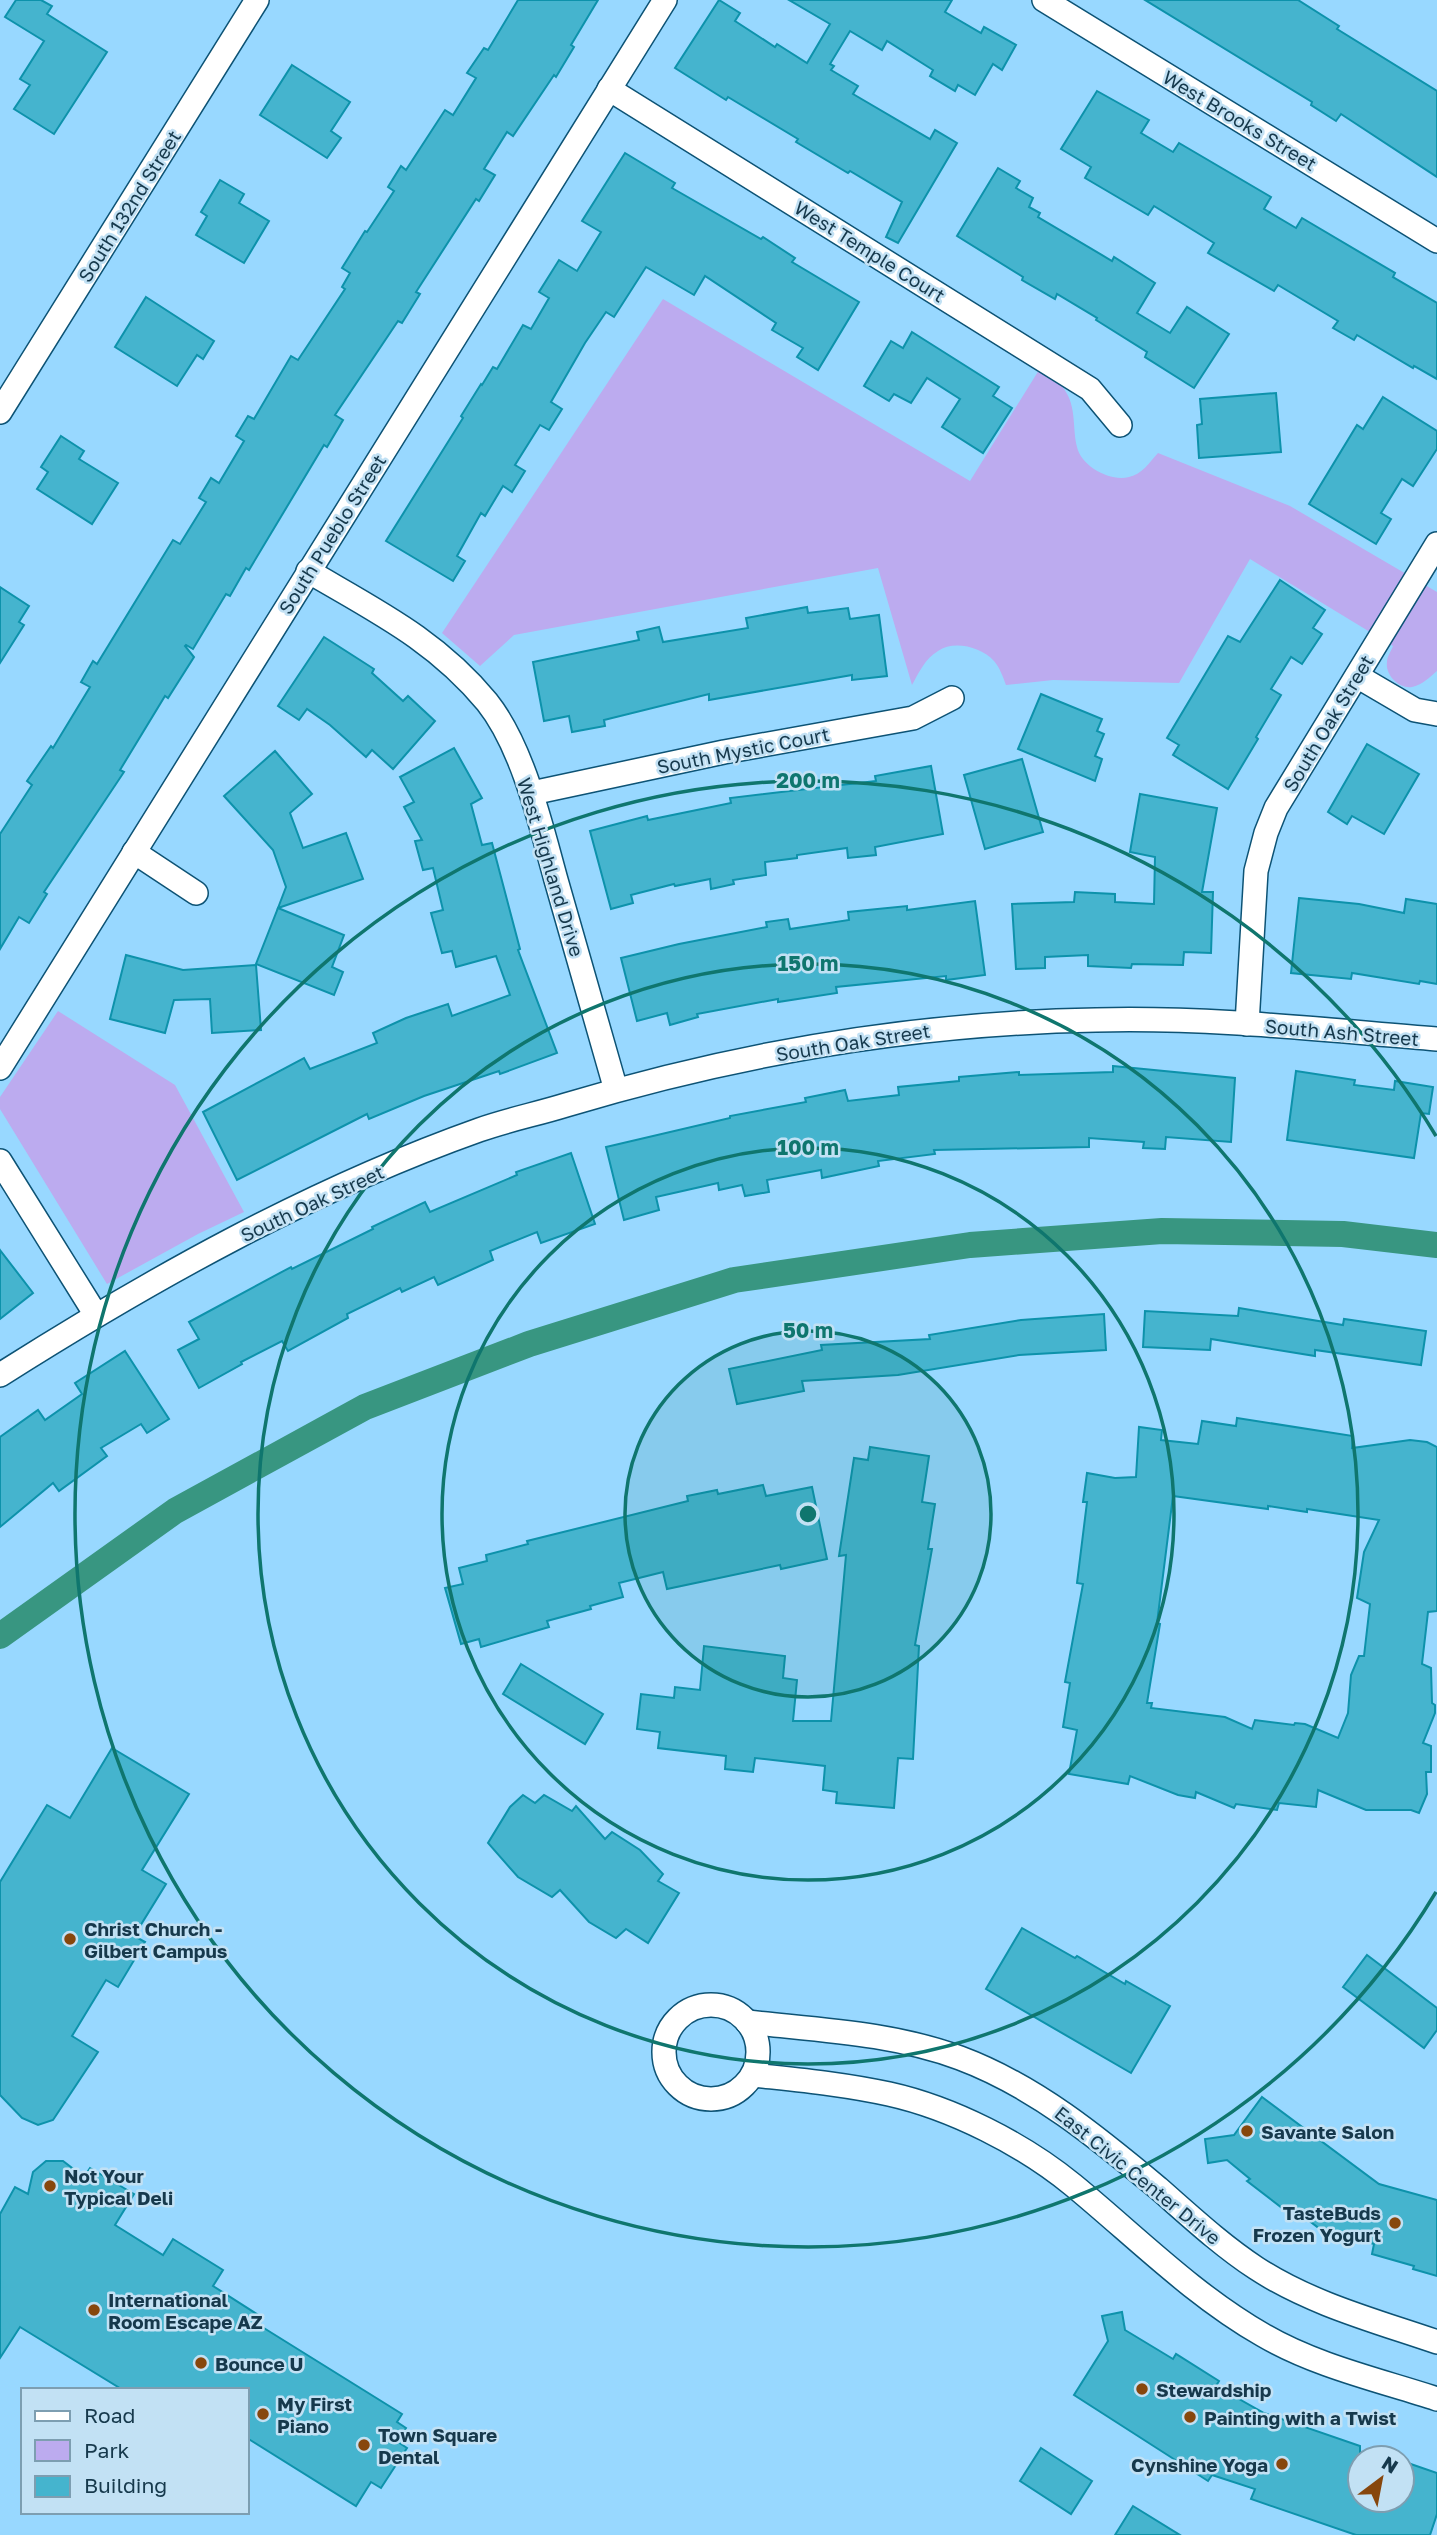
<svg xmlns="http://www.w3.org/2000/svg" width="1437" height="2535" viewBox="0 0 1437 2535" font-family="'Golos Text',sans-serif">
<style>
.green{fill:#bcabef}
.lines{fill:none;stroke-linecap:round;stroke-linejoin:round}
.canal{stroke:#389681;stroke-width:26}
.building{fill:#45b4ce;stroke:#0d92ab;stroke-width:2;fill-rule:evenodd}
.street-casing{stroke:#0d5375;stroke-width:26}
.street{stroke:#fff;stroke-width:23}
.ring{fill:none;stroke:#0f766e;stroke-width:3.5}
.poi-dot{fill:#87470d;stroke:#c2e1f4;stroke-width:2.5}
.labels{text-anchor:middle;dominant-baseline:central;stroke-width:5;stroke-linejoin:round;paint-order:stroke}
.street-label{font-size:19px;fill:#16394c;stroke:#c2e1f4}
.poi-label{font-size:19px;font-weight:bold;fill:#16394c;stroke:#c2e1f4;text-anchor:start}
.centre{fill:#0f766e;stroke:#c2e1f4;stroke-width:3.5}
.ring-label{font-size:21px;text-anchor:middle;font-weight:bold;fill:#0f766e;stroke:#c2e1f4;stroke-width:5;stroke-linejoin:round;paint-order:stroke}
</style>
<rect width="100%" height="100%" fill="#98d8ff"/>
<!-- green -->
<g class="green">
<path d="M663 299 970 481 1039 370C1047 375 1059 381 1064 389 1077 407 1072 427 1077 447 1081 466 1110 482 1129 477 1142 474 1149 463 1158 453L1290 506 1437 592V671C1430 677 1422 685 1412 687 1399 689 1385 675 1387 662 1387 657 1391 651 1393 646L1250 559 1179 683 1053 680 1006 685C1003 677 1000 668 994 661 981 647 954 640 938 651 925 659 919 672 912 685L878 568 514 635 480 666 442 633Z"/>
<polygon points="58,1011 175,1085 244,1212 198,1234 107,1284 0,1109 0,1097"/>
</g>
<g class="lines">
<!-- canal -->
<polyline class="canal" points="0,1636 175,1511 365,1407 529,1344 734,1280 970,1245 1162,1231 1343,1234 1437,1245"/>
</g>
<!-- building -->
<g class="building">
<polygon points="16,0 41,0 52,6 47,14 107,52 54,134 14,109 30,85 20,79 44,41 5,17"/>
<polygon points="518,0 598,0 571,45 574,47 556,77 554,75 513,136 507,132 484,169 495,175 479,201 476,199 416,292 420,294 402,323 398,321 335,415 343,420 327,447 324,445 249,570 246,568 230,596 226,594 193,649 186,645 185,646 194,657 168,698 165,696 120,770 124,772 44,892 47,894 29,923 19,917 0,949 0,834 32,785 27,781 51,746 53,748 90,687 81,682 93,661 97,664 173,540 180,544 206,502 199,498 211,478 219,483 244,441 236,436 248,416 254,419 291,356 298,360 345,289 342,287 350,273 342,268 365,231 367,232 394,191 388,187 401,166 406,170 445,110 453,115 476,78 467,73 484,48 488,50"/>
<polygon points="719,0 740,13 735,21 775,47 777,44 807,63 830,24 789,0 952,0 945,12 981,33 984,27 1016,45 1002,70 993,64 975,95 958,85 955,91 930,76 933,70 887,41 882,50 850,31 830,64 834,66 831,70 858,86 853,94 930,139 935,130 957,143 898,243 886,237 902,202 850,171 848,173 796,142 798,139 728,97 726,100 675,68"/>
<polygon points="1145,0 1298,0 1339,26 1337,29 1437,91 1437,177 1341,114 1336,121 1311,105 1312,102"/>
<polygon points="292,65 350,102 331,131 341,138 327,158 260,115"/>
<polygon points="1097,91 1149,120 1141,133 1173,152 1179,143 1271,197 1264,209 1296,228 1302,218 1395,273 1393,277 1437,303 1437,379 1414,366 1413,368 1357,335 1354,340 1333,328 1338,321 1278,285 1274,291 1208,253 1214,243 1154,206 1148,215 1085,178 1091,167 1061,149"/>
<polygon points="625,153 675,183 672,188 761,239 763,237 795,258 792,262 859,302 818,370 797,357 803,348 772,330 776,323 705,276 694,295 646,267 614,317 606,312 585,343 551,402 562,409 549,430 540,425 515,465 525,471 512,492 503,486 485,516 481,513 457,556 465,561 453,581 386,541 463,418 461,416 481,384 482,385 493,367 497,369 523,325 531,329 549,298 539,292 559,260 577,271 601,232 582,221"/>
<polygon points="998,168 1020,181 1016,188 1033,198 1029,207 1040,213 1038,217 1112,261 1114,257 1155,283 1137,313 1170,333 1187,307 1229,334 1194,388 1145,357 1147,352 1096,320 1097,318 1057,294 1055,299 1022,280 1023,277 957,236"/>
<polygon points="220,180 244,194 239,203 269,221 244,263 196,235 207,216 201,212"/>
<polygon points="146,297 214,341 203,359 197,355 177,386 115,347"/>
<polygon points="912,332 999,387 993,396 1012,408 983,453 942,427 960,399 927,378 911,403 894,394 889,401 864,386 891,341 903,348"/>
<polygon points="1276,393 1281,452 1199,458 1197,425 1202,424 1200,399"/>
<polygon points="1383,397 1437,431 1437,449 1413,486 1402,479 1381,513 1391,519 1376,544 1309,504 1357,425 1363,429"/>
<polygon points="61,436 84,451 79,459 118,483 92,524 37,489 48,472 41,467"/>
<polygon points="1280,580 1325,610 1313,628 1322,634 1302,664 1291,657 1271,689 1281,695 1256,737 1258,739 1228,789 1173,755 1179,745 1167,738 1228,636 1240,642"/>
<polygon points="0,587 29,606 19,622 24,625 0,663"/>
<polygon points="807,607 808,613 848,608 850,619 879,615 887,676 852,680 852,675 709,700 709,694 604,720 605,726 572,732 569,716 544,721 533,662 639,640 637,632 659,627 663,642 748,628 746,618"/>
<polygon points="324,637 374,669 372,673 403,701 408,696 435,721 393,769 372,750 366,757 330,725 307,709 299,720 278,706"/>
<polygon points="1041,694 1102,719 1097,731 1104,734 1095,756 1102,759 1095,781 1018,749"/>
<polygon points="1367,744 1419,774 1384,834 1352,816 1347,824 1328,812"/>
<polygon points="454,748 482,798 471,804 482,845 492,843 520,949 518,950 557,1053 500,1074 499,1071 424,1096 369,1119 367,1114 237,1180 203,1112 304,1058 310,1069 377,1043 373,1033 406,1018 448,1004 452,1016 510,995 496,956 456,967 452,951 442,953 431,913 443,910 433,868 423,870 415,841 422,840 404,807 414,802 400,777"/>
<polygon points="275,751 312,794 290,813 303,848 346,833 363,879 278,908 286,887 273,850 224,796"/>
<polygon points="1022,759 1043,832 985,849 964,775"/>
<polygon points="931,766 943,834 875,847 876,855 848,858 847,848 797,855 797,858 765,862 766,875 733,880 734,884 711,889 710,879 675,886 674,884 631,895 633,903 611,909 590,831 647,816 648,820 731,803 730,798 876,781 875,776"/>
<polygon points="1140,794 1217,808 1202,892 1213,892 1211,953 1184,952 1183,965 1132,964 1131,968 1088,966 1088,955 1045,957 1045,968 1016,969 1012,904 1074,902 1075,892 1115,894 1115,902 1154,904 1155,857 1130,852"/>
<polygon points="1299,898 1359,904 1404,913 1406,899 1437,904 1437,984 1420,981 1419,984 1352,973 1351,979 1291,973"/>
<polygon points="975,901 985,975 946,980 946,976 836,987 837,993 778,1002 778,999 697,1014 698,1017 670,1025 667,1013 637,1021 621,958 679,944 767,927 766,922 788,919 790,929 849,920 848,912 907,906 907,910"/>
<polygon points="278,908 344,935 332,967 343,972 334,995 256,964"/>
<polygon points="126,955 183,970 256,965 261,1030 212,1033 210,999 174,1000 165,1033 110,1019"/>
<polygon points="1113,1066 1235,1078 1231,1142 1166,1137 1165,1149 1143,1148 1144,1142 1089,1138 1089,1147 934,1150 935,1154 878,1161 879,1166 822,1178 821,1170 767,1180 769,1192 745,1196 742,1185 719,1190 718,1183 656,1197 659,1210 624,1220 606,1147 730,1118 730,1116 806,1102 805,1098 845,1090 848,1101 899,1095 898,1087 959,1081 959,1077 1019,1072 1019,1075 1113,1072"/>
<polygon points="1296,1071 1355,1080 1354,1085 1394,1090 1395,1081 1433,1087 1429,1114 1421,1113 1414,1158 1287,1140"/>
<polygon points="571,1153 595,1224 541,1243 537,1232 490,1251 493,1260 438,1285 434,1277 402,1292 400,1288 347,1314 348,1318 288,1351 282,1341 241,1362 242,1364 199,1388 178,1350 199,1339 189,1322 291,1267 292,1269 373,1229 372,1227 425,1202 430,1212 517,1175 516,1172"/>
<polygon points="0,1250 33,1293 0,1319"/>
<polygon points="1239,1308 1343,1325 1344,1319 1426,1331 1421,1365 1315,1350 1315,1356 1211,1339 1210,1350 1143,1347 1145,1311 1238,1316"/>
<polygon points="1104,1314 1106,1350 1019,1355 898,1375 802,1381 804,1391 737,1404 729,1369 822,1350 821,1345 930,1339 929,1335 1021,1320"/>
<polygon points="125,1351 169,1419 147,1433 141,1424 101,1448 107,1456 59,1491 53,1483 0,1527 0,1437 38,1410 45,1420 82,1394 75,1383"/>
<path d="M1237 1418 1353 1436 1352 1448 1410 1440 1427 1442 1437 1447V1611L1428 1612 1422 1664 1431 1668 1432 1703 1435 1705V1713L1423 1743 1431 1746V1772H1426L1427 1794 1419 1813 1411 1810H1366L1318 1790 1316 1807 1279 1803 1277 1810 1236 1804 1234 1808 1196 1792 1195 1798 1178 1795 1130 1776 1128 1784 1069 1774 1077 1730 1063 1727 1070 1683 1065 1682 1083 1584 1077 1583 1087 1502H1083L1087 1473 1115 1478 1136 1477 1139 1427 1162 1430 1161 1440 1198 1444 1202 1421 1236 1426ZM1173 1496 1268 1509V1506L1307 1512V1509L1379 1520 1364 1552 1357 1598 1370 1604 1364 1656H1359L1351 1675 1348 1713 1338 1738 1305 1724 1295 1723 1294 1725 1255 1720 1252 1729 1225 1717 1151 1708 1152 1703H1147L1160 1624 1157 1623Z"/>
<polygon points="870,1447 929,1456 922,1502 935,1504 928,1549 932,1549 915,1645 919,1646 913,1759 898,1758 894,1808 836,1803 837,1792 823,1790 825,1766 755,1758 753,1772 725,1769 726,1756 658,1748 660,1732 637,1729 641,1694 674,1698 675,1687 700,1690 704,1646 785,1656 783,1678 797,1680 793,1721 831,1721 846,1555 839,1556 854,1458 868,1460"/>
<polygon points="763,1485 766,1496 812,1487 827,1559 781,1569 780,1565 667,1589 663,1572 619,1583 623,1597 590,1606 591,1609 547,1621 549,1627 481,1647 479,1639 461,1644 445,1588 463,1584 459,1568 487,1561 486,1555 528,1544 527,1541 688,1501 687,1496 717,1490 718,1494"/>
<polygon points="521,1664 603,1714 585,1744 503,1694"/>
<polygon points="112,1748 189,1794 142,1870 166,1884 134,1936 145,1942 118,1987 106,1980 72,2036 98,2052 53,2120 38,2125 22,2118 0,2095 0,1882 47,1805 70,1818"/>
<polygon points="523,1795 535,1803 544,1795 572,1811 576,1806 605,1839 612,1832 640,1850 663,1874 658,1881 679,1893 648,1943 626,1929 616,1938 589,1922 560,1890 552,1897 518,1877 488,1843 510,1807"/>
<polygon points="1022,1928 1075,1958 1077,1956 1125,1984 1126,1981 1170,2006 1131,2073 986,1989"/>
<polygon points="1367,1955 1437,2008 1437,2030 1424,2048 1343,1987"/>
<polygon points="1262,2097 1379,2184 1437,2200 1437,2276 1413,2269 1414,2266 1372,2254 1374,2244 1333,2231 1329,2236 1299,2213 1295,2218 1247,2181 1250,2179 1227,2160 1208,2163 1205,2139 1234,2135"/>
<polygon points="46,2161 63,2161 84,2177 90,2168 134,2194 115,2225 163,2255 173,2239 223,2270 213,2286 263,2318 259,2325 402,2414 397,2422 406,2428 398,2442 407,2448 381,2488 371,2482 356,2506 247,2438 247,2390 123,2390 20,2327 0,2358 0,2214 15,2187 28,2194 33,2172"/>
<polygon points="1122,2312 1125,2330 1173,2359 1176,2354 1219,2381 1216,2386 1264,2413 1360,2446 1360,2500 1402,2500 1402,2461 1437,2473 1437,2514 1430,2535 1356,2535 1251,2499 1255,2489 1212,2475 1208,2481 1074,2395 1108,2341 1102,2316"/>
<polygon points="1041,2448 1092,2481 1071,2514 1020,2481"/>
<polygon points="1133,2506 1180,2535 1115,2535"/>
</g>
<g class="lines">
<!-- street casing -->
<g class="street-casing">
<g id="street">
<polyline points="1044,0 1437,241"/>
<polyline points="609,89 1090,389 1120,425"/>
<polyline points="0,412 257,0"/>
<path d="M308 571C376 611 436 640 487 702 523 747 541 826 556 880 576 950 596 1020 616 1090"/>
<polyline points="1357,676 1415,710 1437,714"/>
<polyline points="532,793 724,752 913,718 952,698"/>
<polyline points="134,852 196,893"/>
<polyline points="1247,1024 1256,871 1266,833 1276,808 1437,544"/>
<polyline points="0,1068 665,0"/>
<polyline points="0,1161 96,1315"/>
<path d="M0 1375C150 1280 310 1190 479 1130 507 1120 537 1114 566 1105 739 1053 916 1023 1096 1020 1210 1017 1324 1030 1437 1039"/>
<circle cx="711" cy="2052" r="47"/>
<path d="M747 2022C818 2030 893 2033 960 2058 1035 2086 1098 2138 1158 2188 1190 2216 1221 2245 1256 2268 1311 2304 1376 2321 1437 2342"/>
<path d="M753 2075C799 2080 844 2084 889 2094 952 2108 1023 2144 1073 2185 1135 2236 1193 2295 1263 2335 1316 2366 1379 2380 1437 2399"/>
</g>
</g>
<!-- street -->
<use href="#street" class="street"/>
</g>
<!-- distance rings -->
<circle cx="808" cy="1514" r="183" fill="#0f766e" fill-opacity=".12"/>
<g class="ring">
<circle cx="808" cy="1514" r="183"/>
<circle cx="808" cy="1514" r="366"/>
<circle cx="808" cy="1514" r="550"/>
<path d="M1436 1892A733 733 0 1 1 1436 1136"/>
</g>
<!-- markers -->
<g class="poi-dot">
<circle cx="70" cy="1939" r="7"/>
<circle cx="1247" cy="2131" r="7"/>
<circle cx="50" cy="2186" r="7"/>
<circle cx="1395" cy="2223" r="7"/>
<circle cx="94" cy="2310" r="7"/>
<circle cx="201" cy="2363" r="7"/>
<circle cx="1142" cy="2389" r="7"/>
<circle cx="263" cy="2414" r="7"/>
<circle cx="1190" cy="2417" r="7"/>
<circle cx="364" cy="2445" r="7"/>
<circle cx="1282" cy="2464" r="7"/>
</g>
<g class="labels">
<!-- street labels -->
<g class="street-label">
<text transform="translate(1240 120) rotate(31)">West Brooks Street</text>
<text transform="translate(129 206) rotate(-58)">South 132nd Street</text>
<text transform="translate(870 251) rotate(32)">West Temple Court</text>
<text transform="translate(332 534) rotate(-58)">South Pueblo Street</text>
<text transform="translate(1328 723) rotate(-59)">South Oak Street</text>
<text transform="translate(743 750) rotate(-11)">South Mystic Court</text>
<text transform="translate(551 867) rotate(73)">West Highland Drive</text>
<text transform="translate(1342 1032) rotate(5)">South Ash Street</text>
<text transform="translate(853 1042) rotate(-9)">South Oak Street</text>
<text transform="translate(312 1203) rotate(-25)">South Oak Street</text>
<text transform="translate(1138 2175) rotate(39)">East Civic Center Drive</text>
</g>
<!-- poi labels -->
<g class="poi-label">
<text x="84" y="1928">Christ Church -<tspan x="84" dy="22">Gilbert Campus</tspan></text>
<text x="1261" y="2131">Savante Salon</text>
<text x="64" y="2175">Not Your<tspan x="64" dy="22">Typical Deli</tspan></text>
<text x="1381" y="2212" text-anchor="end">TasteBuds<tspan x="1381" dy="22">Frozen Yogurt</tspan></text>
<text x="108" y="2299">International<tspan x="108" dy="22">Room Escape AZ</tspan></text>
<text x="215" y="2363">Bounce U</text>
<text x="1156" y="2389">Stewardship</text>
<text x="277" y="2403">My First<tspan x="277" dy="22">Piano</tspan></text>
<text x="1204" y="2417">Painting with a Twist</text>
<text x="378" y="2434">Town Square<tspan x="378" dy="22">Dental</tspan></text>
<text x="1268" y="2464" text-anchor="end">Cynshine Yoga</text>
</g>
</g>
<circle cx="808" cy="1514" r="10" class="centre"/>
<g class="ring-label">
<text x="808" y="788">200 m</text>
<text x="808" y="971">150 m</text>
<text x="808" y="1155">100 m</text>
<text x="808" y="1338">50 m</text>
</g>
<!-- legend -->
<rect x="21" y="2388" width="228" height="126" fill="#c2e1f4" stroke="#7d9eb1" stroke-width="2"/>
<rect x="35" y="2411" width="35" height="10" fill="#ffffff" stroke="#7d9eb1" stroke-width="2"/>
<text x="84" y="2423" font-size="21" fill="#16394c">Road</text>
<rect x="35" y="2440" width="35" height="21" fill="#bcabef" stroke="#7d9eb1" stroke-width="2"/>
<text x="84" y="2458" font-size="21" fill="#16394c">Park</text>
<rect x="35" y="2476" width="35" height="21" fill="#45b4ce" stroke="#7d9eb1" stroke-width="2"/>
<text x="84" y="2493" font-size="21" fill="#16394c">Building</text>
<!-- north arrow -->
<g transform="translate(1381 2479) rotate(32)"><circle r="33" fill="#c2e1f4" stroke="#7d9eb1" stroke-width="2"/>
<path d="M0-5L12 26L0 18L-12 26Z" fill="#87470d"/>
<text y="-10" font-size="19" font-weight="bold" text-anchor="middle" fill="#16394c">N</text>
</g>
</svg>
